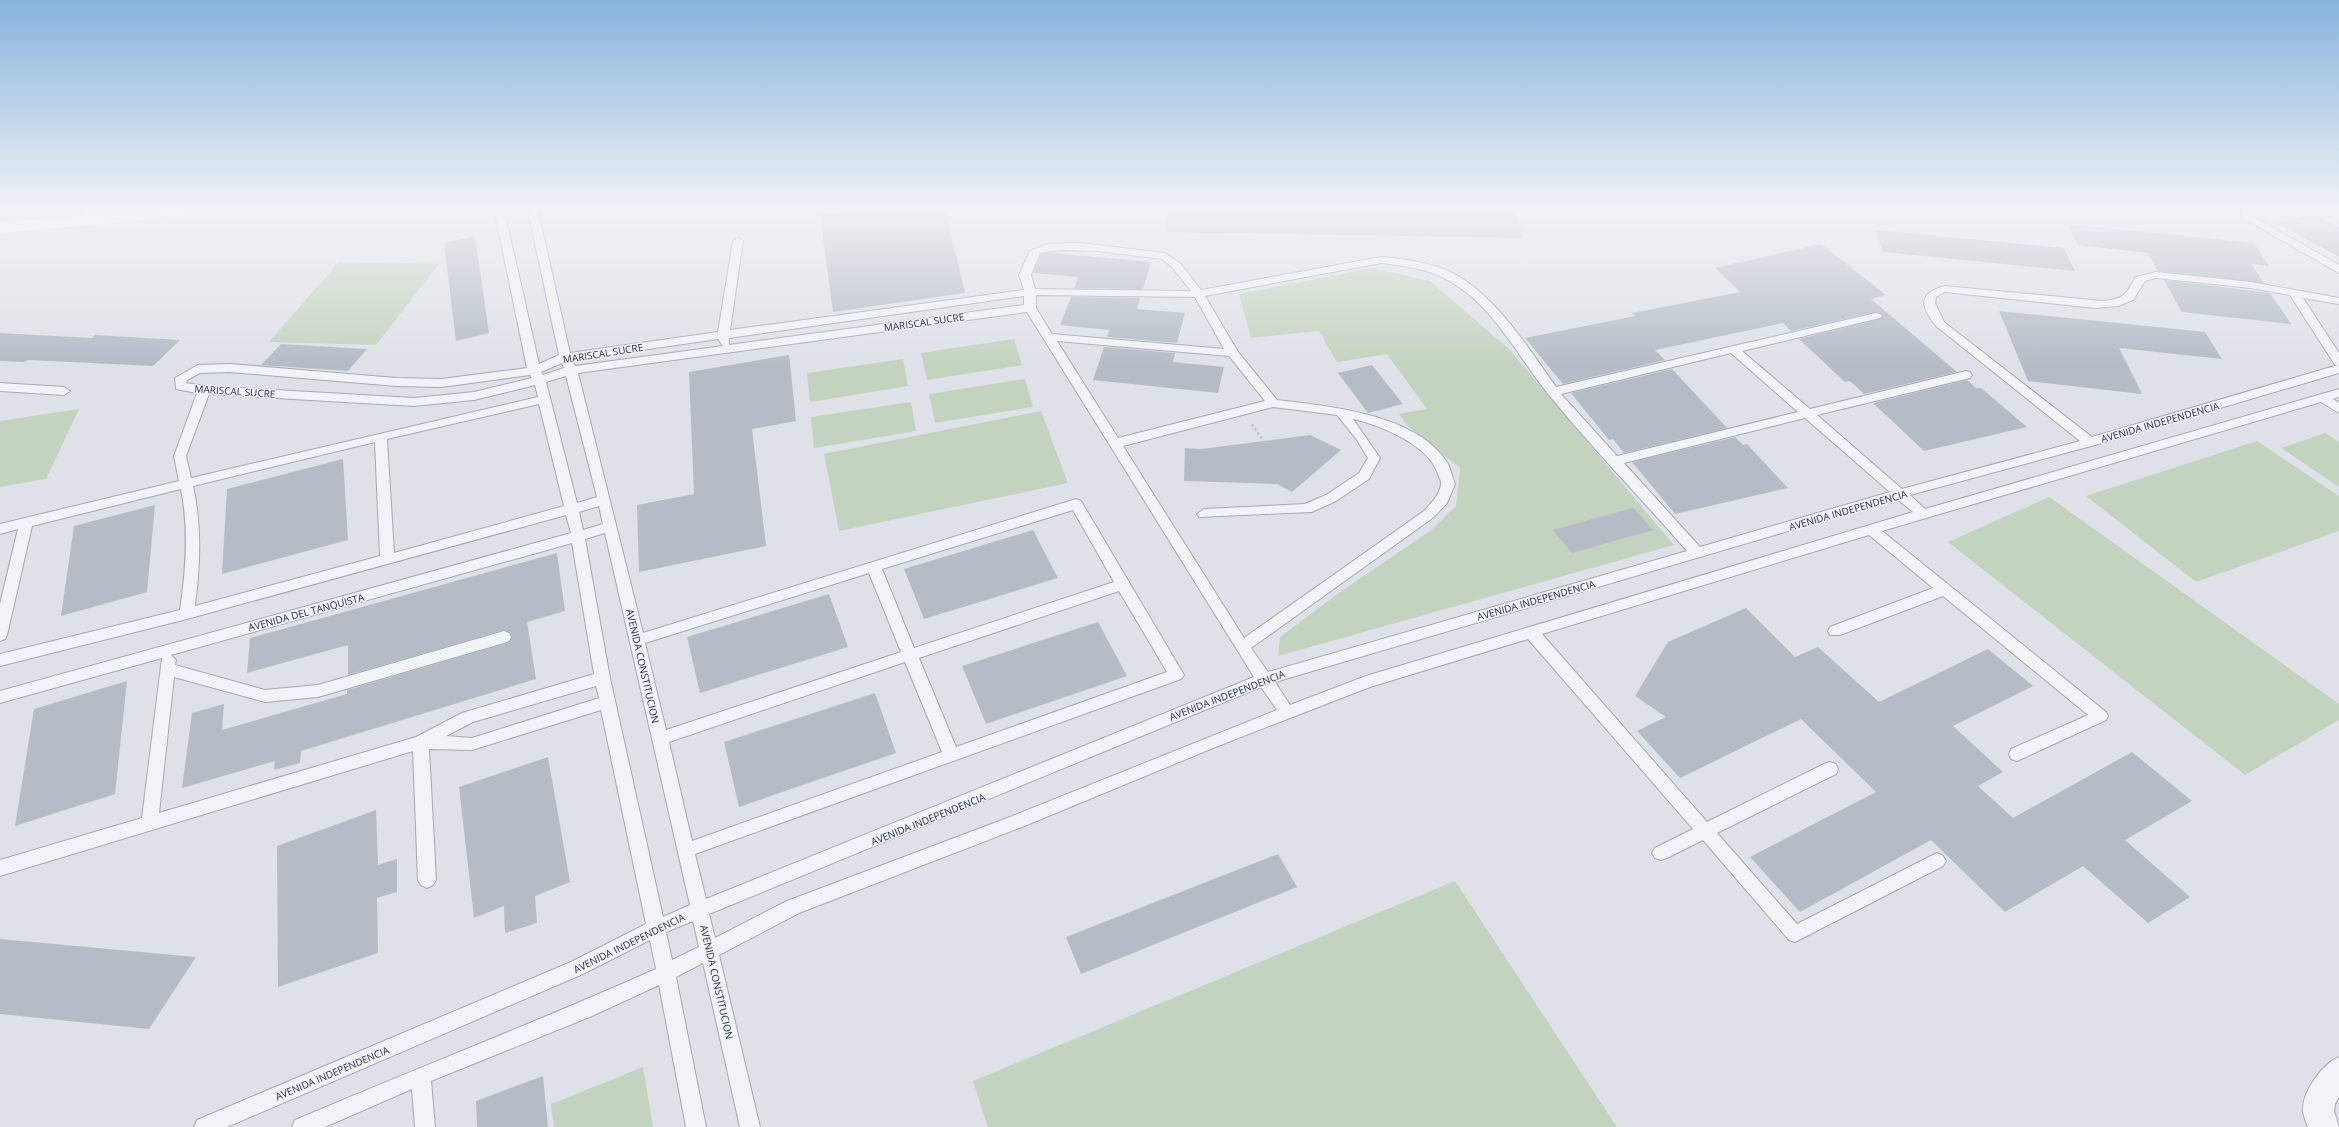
<svg xmlns="http://www.w3.org/2000/svg" width="2339" height="1127" viewBox="0 0 2339 1127" font-family="'Open Sans',sans-serif">
<style>
.green{fill:#c4d3bf}
.building{fill:#b5bcc6}
.lines{fill:none;stroke-linecap:round;stroke-linejoin:round}
.lane-casing{stroke:#a3a9b2;stroke-width:2}
.street-casing{stroke:#a3a9b2;stroke-width:2}
.path{stroke:#bcc0c7;stroke-width:2;stroke-dasharray:2.5 2.5;stroke-linecap:butt}
.lane{fill:#f1f3f7;fill-rule:evenodd}
.street{fill:#f1f3f7;fill-rule:evenodd}
.secondary{fill:#fff;fill-rule:evenodd}
.labels{text-anchor:middle;dominant-baseline:central;stroke-width:3;stroke-linejoin:round;paint-order:stroke}
.street-label{font-size:10px;fill:#263040;stroke:#eef1f6}
</style>
<rect width="100%" height="100%" fill="#dee2e8"/>
<!-- green -->
<g class="green">
<polygon points="339,262 439,264 376,345 269,342"/>
<polygon points="1372,268 1430,281 1510,350 1674,545 1278,656 1280,637 1340,592 1430,531 1456,506 1460,468 1408,426 1399,414 1427,409 1387,354 1337,362 1319,331 1251,338 1239,294"/>
<polygon points="1014,339 1022,365 927,380 921,353"/>
<polygon points="903,359 908,386 810,402 807,373"/>
<polygon points="1025,379 1033,407 935,423 929,394"/>
<polygon points="911,402 916,431 814,448 811,417"/>
<polygon points="79,409 46,479 0,487 0,421"/>
<polygon points="1041,411 1068,483 839,531 824,454"/>
<polygon points="2325,433 2339,442 2339,487 2281,448"/>
<polygon points="2257,441 2339,496 2339,531 2196,582 2086,496"/>
<polygon points="2049,497 2339,704 2339,720 2245,775 1948,542"/>
<polygon points="1455,881 1617,1127 988,1127 973,1081"/>
<polygon points="643,1067 653,1127 554,1127 551,1104"/>
</g>
<!-- building -->
<g class="building">
<polygon points="878,207 945,207 965,293 833,312 820,215"/>
<polygon points="1168,207 1514,207 1523,238 1167,232"/>
<polygon points="2312,214 2339,227 2339,257 2277,223"/>
<polygon points="2067,224 2254,243 2269,266 2251,264 2264,283 2158,271 2148,253 2078,245"/>
<polygon points="1875,230 2064,248 2075,271 1883,252"/>
<polygon points="475,236 489,333 456,341 444,243"/>
<polygon points="1821,244 1886,295 1871,299 1957,372 1864,394 1850,381 1845,382 1799,339 1880,319 1883,315 1876,312 1791,331 1783,323 1655,350 1665,360 1563,384 1525,338 1635,316 1632,313 1740,292 1715,268"/>
<polygon points="1052,253 1151,262 1143,289 1074,288 1078,277 1033,273 1041,254"/>
<polygon points="2164,280 2270,293 2291,324 2182,312"/>
<polygon points="1071,297 1140,298 1137,309 1185,313 1177,343 1107,337 1109,330 1060,325"/>
<polygon points="1999,311 2205,332 2222,359 2119,348 2142,394 2028,381"/>
<polygon points="0,333 92,338 95,335 180,340 153,366 28,360 24,362 0,361"/>
<polygon points="281,344 367,349 348,371 261,365"/>
<polygon points="1104,347 1175,353 1173,362 1224,367 1218,393 1093,380"/>
<polygon points="789,355 796,421 752,429 766,546 639,572 637,505 694,494 689,372"/>
<polygon points="1372,365 1403,404 1368,413 1338,373"/>
<polygon points="1672,369 1727,428 1624,453 1613,439 1609,440 1571,393"/>
<polygon points="1967,380 1976,388 1981,388 2027,427 1924,451 1873,403"/>
<polygon points="1310,435 1341,450 1292,492 1277,484 1184,481 1185,448 1201,449"/>
<polygon points="1735,437 1743,445 1747,444 1788,488 1675,514 1632,462"/>
<polygon points="343,459 348,540 222,574 227,489"/>
<polygon points="155,505 147,592 61,616 74,526"/>
<polygon points="1633,508 1653,530 1572,553 1553,530"/>
<polygon points="1033,530 1058,578 924,619 904,569"/>
<polygon points="557,553 565,611 527,622 536,679 301,751 300,763 274,770 275,761 182,788 192,713 224,704 222,730 347,694 347,690 504,644 510,642 512,636 510,632 504,630 348,675 348,645 247,673 250,638"/>
<polygon points="829,594 848,647 700,693 687,637"/>
<polygon points="1746,608 1795,657 1818,647 1879,702 1988,649 2033,686 1953,726 2003,772 1978,786 2013,818 2132,752 2192,801 2125,840 2190,897 2148,923 2083,866 2005,912 1931,840 1800,912 1750,857 1876,792 1801,719 1680,778 1637,731 1666,717 1635,696 1668,642"/>
<polygon points="1098,622 1127,676 986,724 962,666"/>
<polygon points="127,681 115,794 15,826 34,709"/>
<polygon points="875,693 896,753 739,807 724,742"/>
<polygon points="548,757 570,882 535,896 537,923 505,933 504,906 474,918 459,787"/>
<polygon points="376,810 378,865 397,859 397,892 377,898 378,953 278,987 277,846"/>
<polygon points="1278,854 1297,887 1081,974 1066,937"/>
<polygon points="0,939 196,957 149,1029 0,1014"/>
<polygon points="543,1076 548,1127 477,1127 476,1101"/>
</g>
<g class="lines">
<!-- lane casing -->
<g class="lane-casing">
<g id="lane">
<path d="M499 207H509L505 214 539 364 559 355 528 211 530 207H541L538 211 570 353 718 332 733 241 738 238 743 241 730 330 1024 290 1019 275 1030 251 1047 244 1080 243 1165 253 1180 263 1201 290 1381 257C1401 259 1422 261 1441 268 1490 286 1527 346 1556 387L1876 313 1880 314 1882 316 1880 318 1742 351 1810 409 1966 371 1970 372 1972 375 1970 378 1817 415 1902 489 2080 441 1936 326C1921 307 1917 293 1945 286L2103 301C2126 299 2125 294 2136 277L2156 272 2251 282 2339 298V304L2303 298 2339 353V373L2095 445 1910 495 1925 509 2339 389V397L2333 399 2339 403V413L2321 402 1882 531 2106 712 2108 716 2106 720 2017 761 2011 759 2009 754 2011 749 2088 715 1943 596 1840 635H1830L1828 631 1830 627 1933 588 1869 535 1542 634 1707 822 1824 764 1830 762 1836 764 1838 769 1836 774 1717 833 1797 924 1931 856 1937 853 1943 856 1946 861 1943 866 1795 942 1789 940 1703 840 1667 858 1661 860 1655 858 1652 853 1655 848 1693 829 1528 639 1370 687 1218 746 1022 827 799 913 719 955 760 1127H740L703 963 676 977 706 1127H686L659 985 592 1016 431 1081 435 1127H415L412 1089 325 1127H292L295 1120C415 1069 537 1022 656 969L650 940 583 974 227 1127H194L197 1120 571 962 646 924 601 710 472 750 429 749 436 880 433 885 427 888 421 885 418 880 413 751 0 876V860L142 818 162 658 0 703V691L571 533 566 515 187 619 0 666V654L180 610C186 570 189 529 181 489L32 526 7 635 5 639 0 641V604L18 529 0 534V524L179 481 174 456 197 393 176 389 175 378 198 365 230 364 396 378 441 379 527 368 495 214ZM1062 250 1098 251 1162 259 1172 267 1191 291 1035 289 1031 275 1040 253ZM1381 263C1405 266 1430 269 1451 282 1495 308 1518 357 1549 395 1593 449 1641 498 1687 551L1268 672 1251 648 1434 517 1447 503 1455 484C1452 477 1451 470 1448 464 1419 414 1328 406 1277 400L1238 352 1205 296ZM2156 278 2251 288 2290 295 2335 365H2338L2092 437 1944 322 1935 303 1936 297 1945 292 2095 308 2118 306 2133 300 2145 281ZM1036 295 1195 297 1224 349 1052 334 1036 308ZM1024 296V305L729 345V338ZM1027 312 1254 677 706 899 695 854 1181 679 1184 675 1081 501 1076 499 643 633 578 373ZM718 339 723 346 575 366 572 360ZM1057 341 1229 356 1265 401 1118 438ZM1731 353 1798 412 1617 456 1561 394ZM562 363 564 368 543 375 541 372ZM230 372 396 386 441 387 530 375 532 378 474 392 414 398 204 386 186 383 187 380 200 373ZM566 376 597 497 577 503 546 382ZM535 385 538 397 191 478 186 456 209 394 414 406 474 400ZM539 404 564 506 394 553 387 439ZM1273 407 1337 415 1357 440 1368 458 1359 473 1326 495 1305 504 1204 509 1197 514 1199 517 1312 512 1336 501 1369 479 1380 458 1353 419C1380 425 1429 445 1438 474 1439 477 1442 482 1441 485 1439 496 1431 503 1424 511L1244 638 1123 446ZM1805 418 1890 492 1700 547 1624 463ZM375 442 380 556 195 606C200 566 202 526 193 486ZM1897 499 1913 512 1366 676 1290 705 1275 682ZM599 506 603 524 583 530 579 512ZM1073 510 1114 582 914 648 882 569ZM605 533 690 905 663 917 610 678 585 539ZM572 543 594 674 462 713 416 737 159 813 174 677 265 702 318 697 504 643 509 641 511 637 509 633 504 631 318 685 265 690 175 665 176 660 171 655ZM869 573 901 652 666 730 645 643ZM1119 591 1167 672 956 747 919 658ZM905 662 942 752 692 841 669 742ZM596 686 599 698 472 738 446 736 473 722ZM1261 687 1277 710 1010 817 787 901 715 938 709 914ZM693 921 699 947 672 960 666 932Z"/>
<polygon points="2245,212 2339,265 2339,273 2241,217 2241,213"/>
<polygon points="0,383 64,387 70,391 64,395 0,391"/>
</g>
</g>
<!-- street casing -->
<g class="street-casing">
<g id="street">
<polygon points="85,207 101,207 95,223 83,223 81,220"/>
<path d="M2339 1057V1097L2335 1104 2334 1111 2339 1127H2308C2306 1122 2304 1117 2303 1112 2301 1093 2322 1064 2339 1057Z"/>
</g>
</g>
<!-- path -->
<polyline class="path" points="1252,424 1262,439"/>
<!-- lane -->
<use href="#lane" class="lane"/>
<!-- street -->
<use href="#street" class="street"/>
<!-- secondary -->
<polygon class="secondary" points="170,207 235,207 227,212 0,233 0,223"/>
</g>
<!-- sky -->
<linearGradient id="sky" x2="0" y2="1"><stop stop-color="#87b3dc"/><stop offset="0.57" stop-color="#f0f2f5"/><stop offset="1" stop-color="#f0f2f5" stop-opacity="0"/></linearGradient>
<rect width="2339" height="365" fill="url(#sky)"/>
<g class="labels">
<!-- street labels -->
<g class="street-label">
<text transform="translate(924 322) rotate(-8)">MARISCAL SUCRE</text>
<text transform="translate(603 353) rotate(-9)">MARISCAL SUCRE</text>
<text transform="translate(235 391) rotate(4)">MARISCAL SUCRE</text>
<text transform="translate(2160 422) rotate(-16)">AVENIDA INDEPENDENCIA</text>
<text transform="translate(1848 510) rotate(-16)">AVENIDA INDEPENDENCIA</text>
<text transform="translate(1536 600) rotate(-16)">AVENIDA INDEPENDENCIA</text>
<text transform="translate(306 612) rotate(-15)">AVENIDA DEL TANQUISTA</text>
<text transform="translate(643 666) rotate(77)">AVENIDA CONSTITUCION</text>
<text transform="translate(1227 695) rotate(-21)">AVENIDA INDEPENDENCIA</text>
<text transform="translate(928 819) rotate(-22)">AVENIDA INDEPENDENCIA</text>
<text transform="translate(629 943) rotate(-26)">AVENIDA INDEPENDENCIA</text>
<text transform="translate(717 982) rotate(77)">AVENIDA CONSTITUCION</text>
<text transform="translate(332 1073) rotate(-23)">AVENIDA INDEPENDENCIA</text>
</g>
</g>
</svg>
